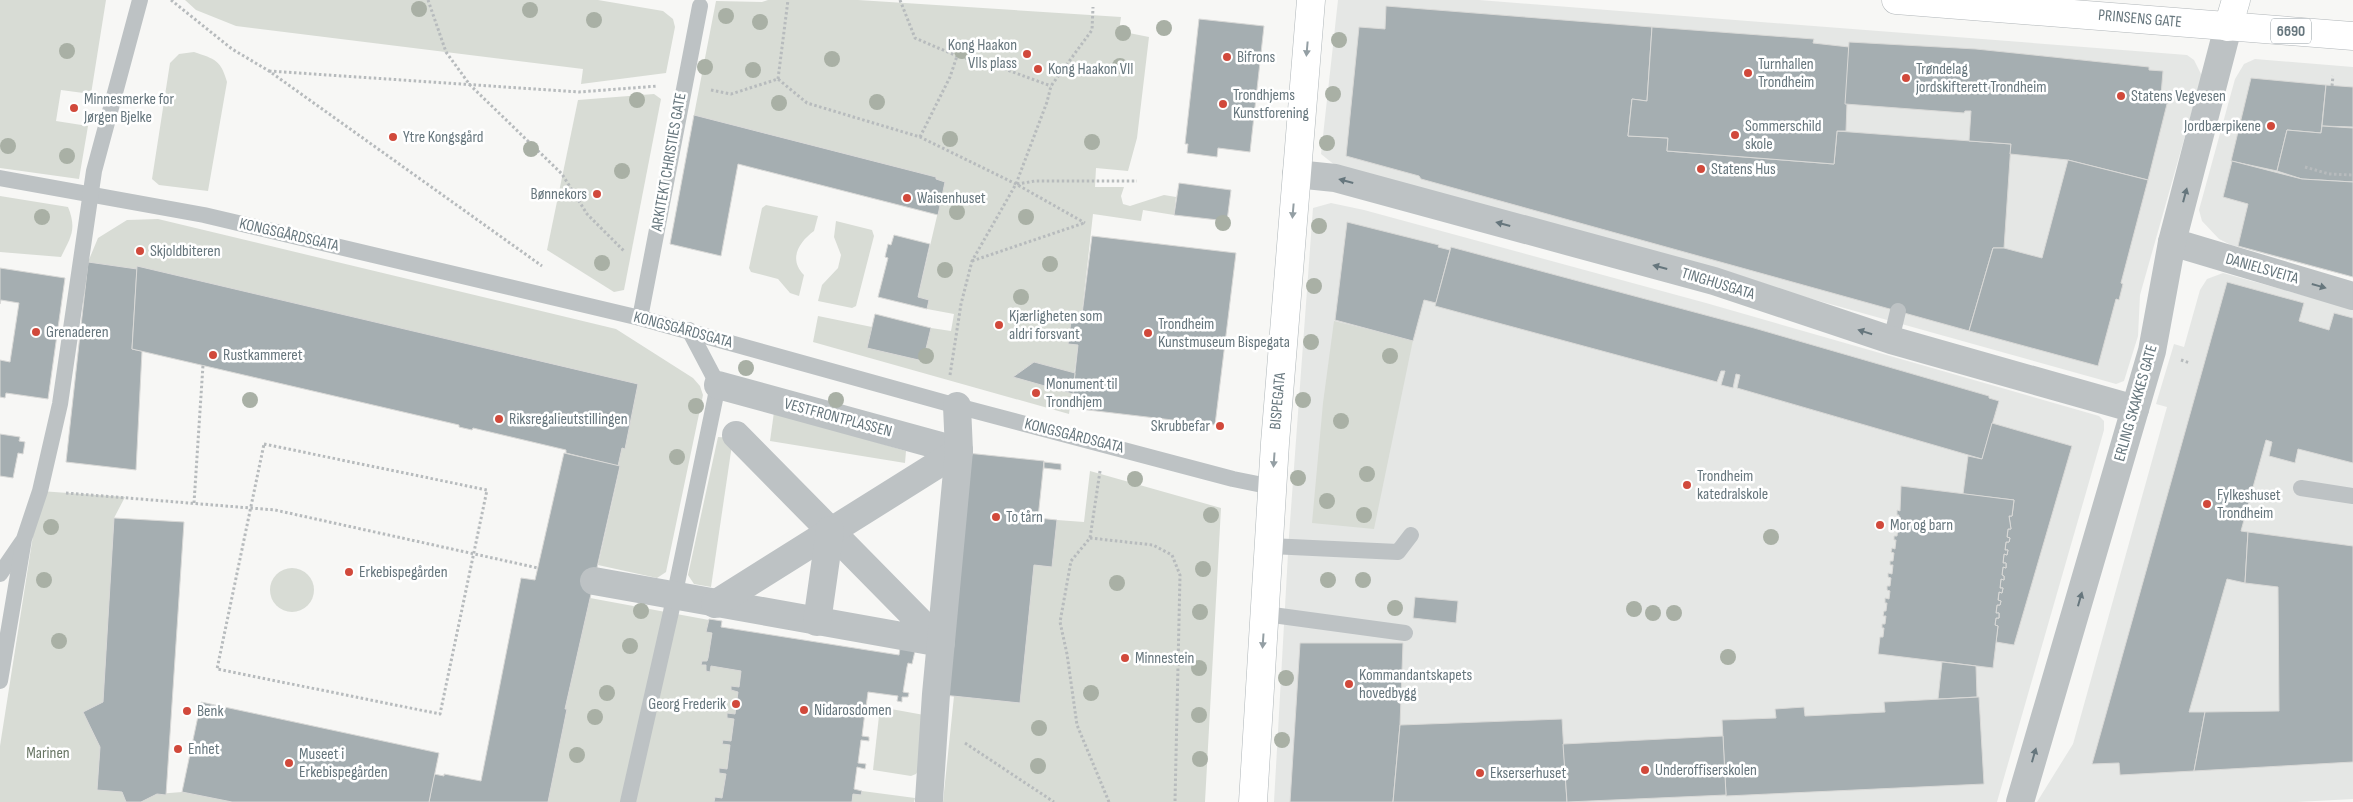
<svg xmlns="http://www.w3.org/2000/svg" width="2353" height="802" viewBox="0 0 2353 802" font-family="'Sofia Sans Condensed',sans-serif">
<style>
.built{fill:#e5e7e5}
.green{fill:#d8dcd5}
.building{fill:#a5aeb1;stroke:#d9d9d7}
.lines{fill:none;stroke-linecap:round;stroke-linejoin:round}
.secondary-casing{stroke:#afb6b9;stroke-width:29}
.primary-casing{stroke:#b1b6b9;stroke-width:29}
.path{stroke:#b7bbbd;stroke-width:3;stroke-dasharray:2.5 2.5;stroke-linecap:butt}
.lane{stroke:#bdc2c4;stroke-width:16}
.street{stroke:#bdc2c4;stroke-width:28}
.secondary{stroke:#fff;stroke-width:28}
.primary{stroke:#fff;stroke-width:28}
.tree{fill:#a9b0a5}
.oneway{fill:#949fa4}
.oneway2{fill:#66767d}
.poi-dot{fill:#d1493b;stroke:#fff;stroke-width:2}
.labels{text-anchor:middle;dominant-baseline:central;stroke-width:5;stroke-linejoin:round;paint-order:stroke}
.shield{fill:#fff;stroke:#949fa4;stroke-width:1}
.shield-label{font-size:15px;font-weight:bold;fill:#66767d}
.street-label{font-size:16px;fill:#66767d;stroke:#fff}
.poi-label{font-size:16px;fill:#66767d;stroke:#fff;text-anchor:start}
.park-label{font-size:16px;fill:#697664;stroke:#fff}
</style>
<rect width="100%" height="100%" fill="#f7f7f5"/>
<!-- built -->
<g class="built">
<polygon points="1338,0 1479,0 2187,55 2194,60 2202,76 2140,295 2138,336 2124,381 2116,384 2109,382 1336,166 1321,154"/>
<polygon points="2255,59 2353,67 2353,277 2231,245 2219,239 2202,221 2199,210 2235,79 2244,64"/>
<polygon points="1331,203 1364,210 1706,303 2099,416 2104,421 2104,430 1997,802 1274,802 1289,536 1313,208"/>
<polygon points="2223,273 2353,309 2353,799 2297,802 2037,802 2073,744 2167,407 2156,404 2174,344 2184,347 2200,290 2207,279"/>
</g>
<!-- green -->
<g class="green">
<polygon points="0,0 106,0 91,94 61,90 56,121 88,126 79,179 0,168"/>
<polygon points="185,0 598,0 663,11 673,19 675,27 666,73 581,84 583,69 236,26 196,10"/>
<polygon points="768,0 858,0 1121,17 1119,31 1149,37 1137,138 1128,171 1096,168 1095,187 1124,187 1121,196 1123,204 1130,206 1164,195 1176,197 1174,215 1143,210 1141,221 1093,214 1081,322 1071,321 1068,344 1078,345 1069,414 813,342 818,316 872,327 868,348 922,361 931,328 951,331 954,314 927,309 918,297 945,182 936,179 936,177 694,115 716,1 762,2"/>
<path d="M194 52C215 59 221 60 227 82L208 191 159 185 152 179 170 63 179 54Z"/>
<polygon points="654,94 661,99 624,290 614,292 547,250 578,100"/>
<path d="M0 196 68 207C77 229 71 237 61 257L0 252Z"/>
<path d="M766 205 818 216 814 231C799 242 788 259 804 275L799 296 790 293 778 279 751 272 749 268 762 208Z"/>
<polygon points="158,219 616,329 693,378 700,386 703,395 666,572 657,578 598,565 620,467 618,466 622,448 625,448 638,384 137,266 137,269 88,262 98,238 127,220"/>
<polygon points="836,221 872,230 874,236 856,306 852,308 818,301 822,285 838,268 841,255 834,237"/>
<polygon points="1334,321 1413,340 1374,529 1312,523 1323,403"/>
<polygon points="774,412 906,451 905,463 770,441"/>
<polygon points="718,437 733,438 711,587 694,584 688,575"/>
<polygon points="1090,471 1221,508 1205,802 943,802 954,696 1020,703 1034,565 1052,567 1057,520 1084,522"/>
<polygon points="40,491 125,497 114,518 103,702 83,712 100,747 97,790 122,792 126,802 0,802 0,746"/>
<circle cx="292" cy="590" r="22"/>
<polygon points="590,598 709,620 712,632 707,665 741,671 722,802 548,802 567,709 565,709"/>
<polygon points="880,707 924,715 919,769 916,774 911,776 873,770"/>
<polygon points="862,791 915,798 914,802 852,802 853,794 861,795"/>
<polygon points="182,792 232,802 141,802 157,794"/>
</g>
<!-- building -->
<g class="building">
<polygon points="1386,6 1652,27 1647,101 1632,99 1628,136 1668,138 1667,151 1834,164 1837,131 2011,144 2004,248 1993,248 1969,331 1421,179 1419,176 1346,156 1359,27 1385,29"/>
<polygon points="1199,19 1264,26 1250,152 1218,148 1217,157 1187,153 1188,144 1185,144"/>
<polygon points="1652,27 1814,39 1813,43 1849,47 1846,131 1837,131 1834,164 1667,151 1668,138 1628,136 1632,99 1647,101"/>
<polygon points="1849,42 1976,49 2149,67 2149,70 2163,71 2161,95 2169,96 2148,180 2068,160 2010,154 2011,144 1969,141 1971,111 1965,111 1964,113 1845,104"/>
<polygon points="2251,78 2326,85 2321,133 2287,130 2277,171 2231,161"/>
<polygon points="2326,85 2353,87 2353,127 2322,126"/>
<polygon points="694,115 936,177 936,179 945,182 938,215 738,164 721,256 670,244"/>
<polygon points="2322,126 2353,128 2353,182 2302,179 2277,171 2287,130 2321,133"/>
<polygon points="2068,160 2148,180 2121,283 2123,284 2119,300 2116,299 2098,366 1969,331 1993,248 2004,248 2042,258"/>
<polygon points="2232,161 2302,179 2353,182 2353,277 2238,246 2248,204 2223,197"/>
<polygon points="1179,183 1231,190 1227,221 1174,215"/>
<polygon points="1347,222 1439,245 1438,247 1450,250 1436,303 1424,300 1413,341 1335,320"/>
<polygon points="894,235 930,244 918,297 929,300 927,309 878,297 888,258 885,257 888,244 891,245"/>
<polygon points="1092,236 1236,253 1215,425 1071,408 1078,345 1068,344 1071,321 1081,322"/>
<polygon points="1451,247 1754,328 1989,396 1989,398 1999,401 1982,459 1737,388 1740,375 1736,374 1733,388 1721,385 1725,371 1721,371 1717,382 1435,306"/>
<polygon points="88,262 137,269 132,349 142,351 136,470 66,462"/>
<polygon points="137,266 638,384 625,449 622,448 618,466 566,453 566,450 473,428 472,430 459,427 459,425 132,349"/>
<polygon points="0,268 65,278 48,399 6,393 5,398 0,397 0,360 10,362 19,303 1,300 0,304"/>
<polygon points="2227,282 2304,303 2299,321 2329,330 2334,313 2353,318 2353,463 2298,449 2295,463 2269,456 2272,442 2266,440 2241,531 2248,532 2245,583 2227,579 2189,712 2205,712 2194,771 2120,775 2119,763 2092,764"/>
<polygon points="875,314 931,328 923,361 867,348"/>
<polygon points="1034,362 1075,373 1073,394 1013,377"/>
<polygon points="1992,423 2072,446 2014,645 1996,642 1998,626 1995,625 1996,618 1999,618 1999,613 1996,613 1997,605 2000,605 2001,601 1998,600 1999,592 2002,593 2003,588 2000,588 2001,579 2004,580 2004,576 2002,575 2003,567 2006,568 2006,563 2003,563 2004,554 2007,555 2008,550 2005,550 2006,542 2009,542 2010,538 2007,537 2008,529 2011,529 2009,516 2012,516 2014,500 1963,494 1968,456 1982,459"/>
<polygon points="0,434 20,437 19,441 25,442 23,454 18,453 13,478 0,476"/>
<polygon points="564,453 620,466 565,709 567,709 548,802 429,802 434,774 444,776 444,774 481,781 521,578 535,580"/>
<polygon points="967,453 1044,461 1038,518 1057,520 1052,567 1034,565 1020,703 943,695"/>
<polygon points="1044,462 1061,464 1061,470 1044,468"/>
<polygon points="1901,486 2014,500 2012,516 2009,516 2011,529 2008,529 2007,537 2010,538 2009,542 2006,542 2005,550 2008,550 2007,555 2004,554 2003,563 2006,563 2006,568 2003,567 2002,575 2004,576 2004,580 2001,579 2000,588 2003,588 2002,593 1999,592 1998,600 2001,601 2000,605 1997,605 1996,613 1999,613 1999,618 1996,618 1995,625 1998,626 1993,668 1878,654 1880,637 1883,637 1884,628 1882,628 1882,624 1885,624 1886,616 1883,616 1884,611 1886,611 1887,603 1885,603 1885,598 1889,599 1890,591 1887,590 1887,586 1890,586 1891,578 1888,577 1888,573 1892,574 1893,565 1890,565 1890,561 1893,561 1894,553 1891,552 1892,548 1895,549 1896,540 1894,540 1894,536 1897,536 1898,528 1895,528 1895,523 1898,523 1899,515 1897,515 1897,510 1900,511"/>
<polygon points="114,518 184,522 166,795 157,794 141,802 126,802 122,792 97,790 100,747 83,712 103,702"/>
<polygon points="2248,532 2353,546 2353,762 2194,771 2205,712 2279,711 2278,587 2245,583"/>
<polygon points="1415,597 1458,601 1456,623 1413,618"/>
<polygon points="709,619 722,621 721,627 899,655 900,648 915,651 912,664 908,663 907,667 903,692 909,693 908,697 902,697 902,702 897,701 898,696 868,692 866,707 874,708 873,713 865,712 862,736 869,737 869,741 861,740 858,763 866,764 865,769 857,767 854,789 862,791 861,795 853,794 852,802 714,802 715,797 722,798 726,774 719,773 719,768 727,769 730,745 722,744 723,740 731,741 734,719 727,718 727,713 735,714 738,692 731,690 731,686 739,687 741,671 711,666 710,672 706,671 706,665 701,665 702,661 707,661 708,658 712,633 706,632"/>
<polygon points="1300,643 1403,643 1400,725 1393,802 1290,802"/>
<polygon points="1942,662 1976,666 1977,697 1938,699"/>
<polygon points="1979,697 1984,784 1726,796 1722,720 1776,718 1775,709 1804,707 1805,716 1885,712 1884,702"/>
<polygon points="201,702 439,753 429,802 232,802 182,792"/>
<polygon points="1562,719 1567,802 1393,802 1400,725"/>
<polygon points="1723,736 1726,795 1567,802 1563,744"/>
</g>
<g class="lines">
<!-- secondary casing -->
<g class="secondary-casing">
<g id="secondary">
<polyline points="2228,27 2236,0"/>
<polyline points="1253,802 1275,443 1311,0"/>
</g>
</g>
<!-- primary casing -->
<g class="primary-casing">
<polyline id="primary" points="1896,0 2353,36"/>
</g>
<!-- path -->
<g class="path">
<polyline points="171,0 232,49 269,71 542,266"/>
<polyline points="428,0 446,52 470,85 562,174 587,214 625,252"/>
<polyline points="900,0 915,38 957,56 991,64 1051,86"/>
<polyline points="269,71 579,92 658,86"/>
<polyline points="778,79 788,0"/>
<polyline points="2332,86 2333,76"/>
<polyline points="711,90 731,94 778,79 807,103 920,137 1016,184 1085,223"/>
<polyline points="920,137 950,77 957,56"/>
<polyline points="2305,167 2329,174 2353,175"/>
<polyline points="1017,184 1035,181 1137,181"/>
<polyline points="972,261 1084,223"/>
<polyline points="2181,360 2190,363"/>
<polyline points="950,375 961,304 972,261 1016,184 1047,102 1051,86 1092,30 1093,7"/>
<polygon points="264,444 487,490 440,714 217,669"/>
<polyline points="1100,471 1090,538 1071,561 1060,622 1067,654 1077,725 1109,802"/>
<polyline points="66,493 275,510 538,568"/>
<polyline points="194,503 203,365"/>
<polyline points="1090,538 1153,545 1172,555 1180,575 1175,802"/>
<polyline points="965,743 1054,802"/>
</g>
<!-- lane -->
<g class="lane">
<polyline points="0,178 204,215 640,318 957,406 1233,479 1272,487"/>
<polyline points="640,318 700,6"/>
<polyline points="1891,340 1898,311"/>
<polyline points="2301,488 2353,496"/>
<polyline points="1269,546 1398,552 1411,535"/>
<polyline points="0,574 22,542"/>
<polyline points="1265,614 1405,633"/>
<polyline points="0,681 24,539 40,491 60,404 94,171 140,0"/>
<polyline points="628,802 671,612 718,385 689,330"/>
</g>
<!-- street -->
<g class="street">
<polyline points="1296,174 1335,178 1714,281 1891,340 2135,409"/>
<polyline points="2172,242 2353,296"/>
<polyline points="718,385 959,451"/>
<polyline points="594,581 941,643 736,435"/>
<polyline points="715,604 959,451"/>
<polyline points="817,622 830,530"/>
<polyline points="929,800 936,694 959,451 957,406"/>
<polyline points="2020,802 2152,351 2172,242 2228,27"/>
</g>
<!-- secondary -->
<use href="#secondary" class="secondary"/>
<!-- primary -->
<use href="#primary" class="primary"/>
</g>
<!-- trees -->
<g class="tree">
<circle cx="419" cy="9" r="8"/>
<circle cx="530" cy="10" r="8"/>
<circle cx="726" cy="16" r="8"/>
<circle cx="594" cy="20" r="8"/>
<circle cx="760" cy="22" r="8"/>
<circle cx="1164" cy="28" r="8"/>
<circle cx="1123" cy="33" r="8"/>
<circle cx="1339" cy="40" r="8"/>
<circle cx="67" cy="51" r="8"/>
<circle cx="962" cy="51" r="8"/>
<circle cx="832" cy="59" r="8"/>
<circle cx="1120" cy="66" r="8"/>
<circle cx="705" cy="67" r="8"/>
<circle cx="753" cy="70" r="8"/>
<circle cx="1333" cy="94" r="8"/>
<circle cx="637" cy="100" r="8"/>
<circle cx="877" cy="102" r="8"/>
<circle cx="779" cy="103" r="8"/>
<circle cx="950" cy="139" r="8"/>
<circle cx="1092" cy="142" r="8"/>
<circle cx="1327" cy="143" r="8"/>
<circle cx="8" cy="146" r="8"/>
<circle cx="531" cy="149" r="8"/>
<circle cx="67" cy="156" r="8"/>
<circle cx="622" cy="171" r="8"/>
<circle cx="957" cy="212" r="8"/>
<circle cx="42" cy="217" r="8"/>
<circle cx="1026" cy="217" r="8"/>
<circle cx="1223" cy="223" r="8"/>
<circle cx="1319" cy="226" r="8"/>
<circle cx="602" cy="263" r="8"/>
<circle cx="1050" cy="264" r="8"/>
<circle cx="945" cy="270" r="8"/>
<circle cx="1314" cy="286" r="8"/>
<circle cx="1021" cy="297" r="8"/>
<circle cx="1311" cy="342" r="8"/>
<circle cx="926" cy="356" r="8"/>
<circle cx="1390" cy="356" r="8"/>
<circle cx="746" cy="368" r="8"/>
<circle cx="250" cy="400" r="8"/>
<circle cx="836" cy="400" r="8"/>
<circle cx="1303" cy="400" r="8"/>
<circle cx="696" cy="406" r="8"/>
<circle cx="1341" cy="421" r="8"/>
<circle cx="677" cy="457" r="8"/>
<circle cx="1367" cy="474" r="8"/>
<circle cx="1298" cy="478" r="8"/>
<circle cx="1135" cy="479" r="8"/>
<circle cx="1327" cy="501" r="8"/>
<circle cx="1211" cy="515" r="8"/>
<circle cx="1364" cy="515" r="8"/>
<circle cx="51" cy="527" r="8"/>
<circle cx="1771" cy="537" r="8"/>
<circle cx="1203" cy="569" r="8"/>
<circle cx="44" cy="580" r="8"/>
<circle cx="1328" cy="580" r="8"/>
<circle cx="1363" cy="580" r="8"/>
<circle cx="1117" cy="583" r="8"/>
<circle cx="1395" cy="608" r="8"/>
<circle cx="1634" cy="609" r="8"/>
<circle cx="641" cy="611" r="8"/>
<circle cx="1200" cy="612" r="8"/>
<circle cx="1653" cy="613" r="8"/>
<circle cx="1674" cy="613" r="8"/>
<circle cx="59" cy="641" r="8"/>
<circle cx="630" cy="646" r="8"/>
<circle cx="1728" cy="657" r="8"/>
<circle cx="1199" cy="668" r="8"/>
<circle cx="1286" cy="678" r="8"/>
<circle cx="607" cy="693" r="8"/>
<circle cx="1091" cy="693" r="8"/>
<circle cx="1199" cy="715" r="8"/>
<circle cx="595" cy="717" r="8"/>
<circle cx="1039" cy="728" r="8"/>
<circle cx="1282" cy="740" r="8"/>
<circle cx="577" cy="755" r="8"/>
<circle cx="1200" cy="759" r="8"/>
<circle cx="1038" cy="766" r="8"/>
</g>
<!-- one-way arrows -->
<defs><path id="oneway-solid" d="M-6-.8H1V-3.2L6.5 0L1 3.2V.8H-6Z" transform="scale(1.25)"/></defs>
<g class="oneway">
<use href="#oneway-solid" transform="translate(1307 49) rotate(95)"/>
<use href="#oneway-solid" transform="translate(1293 211) rotate(95)"/>
<use href="#oneway-solid" transform="translate(1274 460) rotate(94)"/>
<use href="#oneway-solid" transform="translate(1263 641) rotate(94)"/>
</g>
<g class="oneway2">
<use href="#oneway-solid" transform="translate(1346 181) rotate(-165)"/>
<use href="#oneway-solid" transform="translate(2185 195) rotate(-75)"/>
<use href="#oneway-solid" transform="translate(1503 224) rotate(-165)"/>
<use href="#oneway-solid" transform="translate(1660 267) rotate(-165)"/>
<use href="#oneway-solid" transform="translate(2319 286) rotate(16)"/>
<use href="#oneway-solid" transform="translate(1865 332) rotate(-162)"/>
<use href="#oneway-solid" transform="translate(2080 599) rotate(-74)"/>
<use href="#oneway-solid" transform="translate(2034 755) rotate(-74)"/>
</g>
<!-- markers -->
<g class="poi-dot">
<circle cx="1027" cy="54" r="5"/>
<circle cx="1227" cy="57" r="5"/>
<circle cx="1038" cy="69" r="5"/>
<circle cx="1748" cy="73" r="5"/>
<circle cx="1906" cy="78" r="5"/>
<circle cx="2121" cy="96" r="5"/>
<circle cx="1223" cy="104" r="5"/>
<circle cx="74" cy="108" r="5"/>
<circle cx="2271" cy="126" r="5"/>
<circle cx="1735" cy="135" r="5"/>
<circle cx="393" cy="137" r="5"/>
<circle cx="1701" cy="169" r="5"/>
<circle cx="597" cy="194" r="5"/>
<circle cx="907" cy="198" r="5"/>
<circle cx="140" cy="251" r="5"/>
<circle cx="999" cy="325" r="5"/>
<circle cx="36" cy="332" r="5"/>
<circle cx="1148" cy="333" r="5"/>
<circle cx="213" cy="355" r="5"/>
<circle cx="1036" cy="393" r="5"/>
<circle cx="499" cy="419" r="5"/>
<circle cx="1220" cy="426" r="5"/>
<circle cx="1687" cy="485" r="5"/>
<circle cx="2207" cy="504" r="5"/>
<circle cx="996" cy="517" r="5"/>
<circle cx="1880" cy="525" r="5"/>
<circle cx="349" cy="572" r="5"/>
<circle cx="1125" cy="658" r="5"/>
<circle cx="1349" cy="684" r="5"/>
<circle cx="736" cy="704" r="5"/>
<circle cx="804" cy="710" r="5"/>
<circle cx="187" cy="711" r="5"/>
<circle cx="178" cy="749" r="5"/>
<circle cx="289" cy="763" r="5"/>
<circle cx="1645" cy="770" r="5"/>
<circle cx="1480" cy="773" r="5"/>
</g>
<g class="labels">
<!-- shield labels -->
<rect class="shield" x="2271" y="18.5" width="40" height="25" rx="4"/>
<g class="shield-label">
<text x="2291" y="31">6690</text>
</g>
<!-- street labels -->
<g class="street-label">
<text transform="translate(2140 19) rotate(5)">PRINSENS GATE</text>
<text transform="translate(669 162) rotate(-80)">ARKITEKT CHRISTIES GATE</text>
<text transform="translate(289 235) rotate(13)">KONGSGÅRDSGATA</text>
<text transform="translate(2262 269) rotate(16)">DANIELSVEITA</text>
<text transform="translate(1718 284) rotate(17)">TINGHUSGATA</text>
<text transform="translate(683 330) rotate(15)">KONGSGÅRDSGATA</text>
<text transform="translate(1278 401) rotate(-85)">BISPEGATA</text>
<text transform="translate(2136 403) rotate(-74)">ERLING SKAKKES GATE</text>
<text transform="translate(838 418) rotate(15)">VESTFRONTPLASSEN</text>
<text transform="translate(1074 436) rotate(14)">KONGSGÅRDSGATA</text>
</g>
<!-- poi labels -->
<g class="poi-label">
<text x="1017" y="45" text-anchor="end">Kong Haakon<tspan x="1017" dy="18">VIIs plass</tspan></text>
<text x="1237" y="57">Bifrons</text>
<text x="1758" y="64">Turnhallen<tspan x="1758" dy="18">Trondheim</tspan></text>
<text x="1048" y="69">Kong Haakon VII</text>
<text x="1916" y="69">Trøndelag<tspan x="1916" dy="18">jordskifterett Trondheim</tspan></text>
<text x="1233" y="95">Trondhjems<tspan x="1233" dy="18">Kunstforening</tspan></text>
<text x="2131" y="96">Statens Vegvesen</text>
<text x="84" y="99">Minnesmerke for<tspan x="84" dy="18">Jørgen Bjelke</tspan></text>
<text x="1745" y="126">Sommerschild<tspan x="1745" dy="18">skole</tspan></text>
<text x="2261" y="126" text-anchor="end">Jordbærpikene</text>
<text x="403" y="137">Ytre Kongsgård</text>
<text x="1711" y="169">Statens Hus</text>
<text x="587" y="194" text-anchor="end">Bønnekors</text>
<text x="917" y="198">Waisenhuset</text>
<text x="150" y="251">Skjoldbiteren</text>
<text x="1009" y="316">Kjærligheten som<tspan x="1009" dy="18">aldri forsvant</tspan></text>
<text x="1158" y="324">Trondheim<tspan x="1158" dy="18">Kunstmuseum Bispegata</tspan></text>
<text x="46" y="332">Grenaderen</text>
<text x="223" y="355">Rustkammeret</text>
<text x="1046" y="384">Monument til<tspan x="1046" dy="18">Trondhjem</tspan></text>
<text x="509" y="419">Riksregalieutstillingen</text>
<text x="1210" y="426" text-anchor="end">Skrubbefar</text>
<text x="1697" y="476">Trondheim<tspan x="1697" dy="18">katedralskole</tspan></text>
<text x="2217" y="495">Fylkeshuset<tspan x="2217" dy="18">Trondheim</tspan></text>
<text x="1006" y="517">To tårn</text>
<text x="1890" y="525">Mor og barn</text>
<text x="359" y="572">Erkebispegården</text>
<text x="1135" y="658">Minnestein</text>
<text x="1359" y="675">Kommandantskapets<tspan x="1359" dy="18">hovedbygg</tspan></text>
<text x="726" y="704" text-anchor="end">Georg Frederik</text>
<text x="814" y="710">Nidarosdomen</text>
<text x="197" y="711">Benk</text>
<text x="188" y="749">Enhet</text>
<text x="299" y="754">Museet i<tspan x="299" dy="18">Erkebispegården</tspan></text>
<text x="1655" y="770">Underoffiserskolen</text>
<text x="1490" y="773">Ekserserhuset</text>
</g>
<!-- park labels -->
<g class="park-label">
<text x="48" y="753">Marinen</text>
</g>
</g>
</svg>
